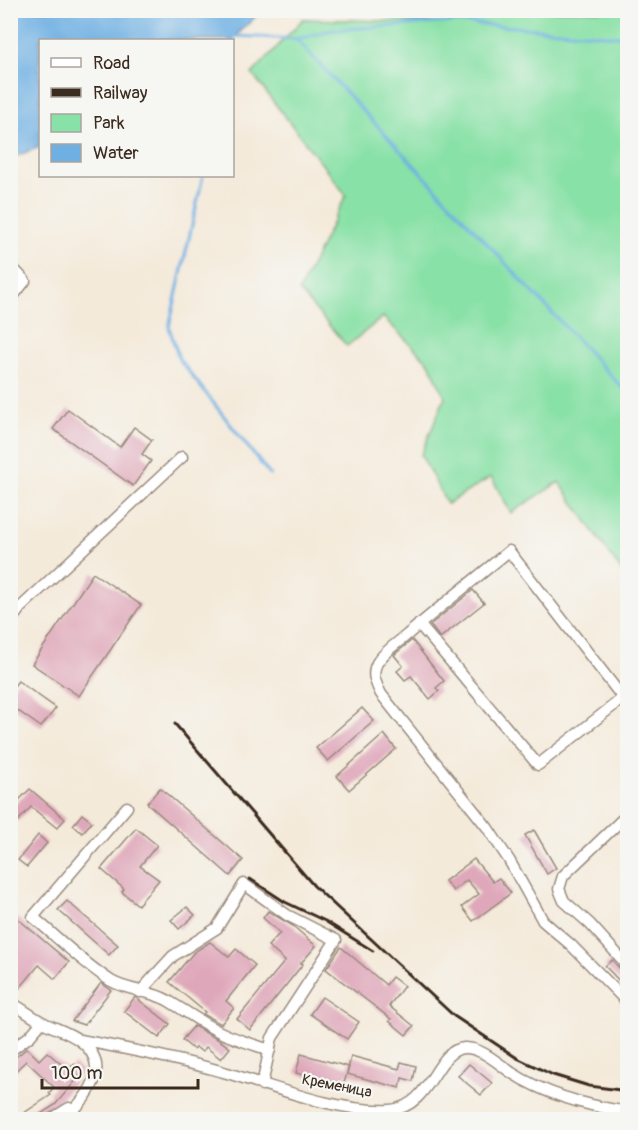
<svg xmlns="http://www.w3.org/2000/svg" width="638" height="1130" viewBox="0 0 638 1130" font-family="Pangolin,sans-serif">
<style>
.green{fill:#88e1a6;stroke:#628662;stroke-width:1.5}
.water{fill:#6fb0e3;stroke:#556d80;stroke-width:1.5}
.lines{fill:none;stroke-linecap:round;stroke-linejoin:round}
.stream{stroke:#6fb0e3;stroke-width:3}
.building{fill:#dfa7ba}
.minor-casing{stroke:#988a7c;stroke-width:13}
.minor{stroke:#fff;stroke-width:10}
.rail{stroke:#3b2a1e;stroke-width:3}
.labels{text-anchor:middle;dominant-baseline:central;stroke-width:4.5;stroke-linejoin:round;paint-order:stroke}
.street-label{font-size:15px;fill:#3b2a1e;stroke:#f6f6f2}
</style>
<rect width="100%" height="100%" fill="#f6f6f2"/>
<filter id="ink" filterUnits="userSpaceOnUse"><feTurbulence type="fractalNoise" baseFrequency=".0167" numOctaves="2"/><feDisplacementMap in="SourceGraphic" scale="12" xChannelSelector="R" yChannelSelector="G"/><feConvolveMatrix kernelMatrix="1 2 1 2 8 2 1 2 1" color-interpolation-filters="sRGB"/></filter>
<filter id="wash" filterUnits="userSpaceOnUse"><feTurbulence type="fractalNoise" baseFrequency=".008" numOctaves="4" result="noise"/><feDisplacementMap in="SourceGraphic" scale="24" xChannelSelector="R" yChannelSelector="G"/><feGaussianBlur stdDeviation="1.35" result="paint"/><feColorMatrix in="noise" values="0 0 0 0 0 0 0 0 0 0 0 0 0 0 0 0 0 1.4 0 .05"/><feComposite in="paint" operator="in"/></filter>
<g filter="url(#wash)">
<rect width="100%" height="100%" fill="#f4eada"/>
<!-- green -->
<polygon class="green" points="472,11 627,11 627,579 559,482 511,513 491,477 447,504 421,455 445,397 429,363 383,317 347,346 299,291 346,195 252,74 303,19 467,23"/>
<!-- water -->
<polygon class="water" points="10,11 11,10 269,11 261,11 232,40 40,40 40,147 11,158"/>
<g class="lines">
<!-- stream -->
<g class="stream">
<polyline points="450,22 467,23 493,10"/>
<polyline points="467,23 628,37"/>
<polyline points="297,39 332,30 450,22 454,10"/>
<polyline points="232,45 235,36 296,39 628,394"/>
<polyline points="203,176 169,327 179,359 270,475"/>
</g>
</g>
<g id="blocks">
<!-- building -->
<g class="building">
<polygon points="68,409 120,447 134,427 152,440 142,454 151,461 133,486 53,429"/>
<polygon points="93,573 141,605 79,696 32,664"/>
<polygon points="473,590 484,603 440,638 430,625"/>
<polygon points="412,640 444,681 436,688 439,691 430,699 411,676 405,680 397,671 403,666 394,655"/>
<polygon points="18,681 56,708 41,727 10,705 10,691"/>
<polygon points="362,708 374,721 328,761 316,748"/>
<polygon points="384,734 396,749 349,790 337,776"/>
<polygon points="160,788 243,860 230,876 147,803"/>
<polygon points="30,789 65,819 57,828 31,807 18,821 10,813 10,809"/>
<polygon points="82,814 92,822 82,833 73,825"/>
<polygon points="136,828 157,845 140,866 159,880 138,905 122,892 124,889 101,869"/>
<polygon points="534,830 556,868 547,874 525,835"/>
<polygon points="38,835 47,843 27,867 18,860"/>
<polygon points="474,859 493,882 499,878 511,893 473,921 462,907 479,894 467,880 453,891 445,881"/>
<polygon points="67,901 118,945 109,955 58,910"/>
<polygon points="187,907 195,915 179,929 171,920"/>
<polygon points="268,911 293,926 316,946 301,963 303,964 250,1030 237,1019 285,961 268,946 280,933 263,918"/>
<polygon points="17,918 69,962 55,979 39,965 20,988 10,980 10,925"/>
<polygon points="210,942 229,957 236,949 255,965 226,1001 234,1008 221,1024 203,1014 205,1012 169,982 194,952"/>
<polygon points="341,947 386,985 392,977 404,986 389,1006 414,1026 406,1035 389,1021 391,1019 326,969"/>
<polygon points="612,960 622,971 627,973 627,989 605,966"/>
<polygon points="101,983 111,990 84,1025 72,1021"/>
<polygon points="135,997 170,1024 159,1038 124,1011"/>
<polygon points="322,997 359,1022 347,1039 310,1014"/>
<polygon points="194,1026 219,1040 230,1048 221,1059 206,1047 202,1052 196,1047 194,1050 182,1040"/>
<polygon points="27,1048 39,1060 47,1052 68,1070 74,1064 83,1072 55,1105 33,1119 15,1119 51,1095 49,1093 54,1087 26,1061 10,1076 10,1062"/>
<polygon points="301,1054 349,1067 343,1086 296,1073"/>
<polygon points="351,1056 399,1069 401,1062 416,1066 413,1081 402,1078 400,1088 347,1074"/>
<polygon points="469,1064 492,1083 481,1095 458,1076"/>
</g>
</g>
</g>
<g filter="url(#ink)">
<use href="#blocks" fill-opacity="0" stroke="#988a7c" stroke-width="1.5"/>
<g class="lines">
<!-- minor casing -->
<g class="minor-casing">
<g id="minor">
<polyline points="10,265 25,281 10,300"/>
<polyline points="10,622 20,608 182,457"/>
<path d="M419 624 538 765 623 698 509 551C475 579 441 606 408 634 398 643 384 651 377 663 371 674 376 684 381 694L487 827 509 860 543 921 571 945 628 1003"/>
<path d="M127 807 33 917C58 938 83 963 111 981 128 991 149 990 167 1000 184 1010 200 1022 218 1031 234 1039 252 1044 270 1050"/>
<polyline points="628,814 563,876 559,889 564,901 590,924 628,966"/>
<polyline points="140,992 173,956 217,928 244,884 287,915 336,940 272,1038 262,1085"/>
<path d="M10 1002C21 1008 31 1016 42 1022 54 1028 68 1032 79 1040 115 1066 87 1099 63 1120"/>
<path d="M80 1040C129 1049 179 1059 227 1073 275 1087 339 1113 390 1110 432 1107 435 1050 464 1048 481 1047 499 1064 512 1073 546 1095 588 1106 628 1112"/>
<polyline points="10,1051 30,1036 42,1022"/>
<polyline points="50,1120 69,1108"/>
</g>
</g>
<!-- minor -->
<use href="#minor" class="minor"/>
<!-- rail -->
<g class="rail">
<polyline points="175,724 314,886 454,1016 517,1058 553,1075 589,1086 628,1091"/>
<polyline points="250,879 285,902 325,921 373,951"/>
<polyline points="211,1120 293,1116 420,1120"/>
</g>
</g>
</g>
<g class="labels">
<!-- street labels -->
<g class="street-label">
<text transform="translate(337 1086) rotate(11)">Кременица</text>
</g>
</g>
<!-- margin -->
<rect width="638" height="1130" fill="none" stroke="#f6f6f2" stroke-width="36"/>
<!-- legend -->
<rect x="39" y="39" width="195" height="138" fill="#f6f6f2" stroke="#aba49d" stroke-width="1.5"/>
<rect x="51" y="58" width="30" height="9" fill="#ffffff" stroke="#aba49d" stroke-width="1.5"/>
<text x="93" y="69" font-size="18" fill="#3b2a1e">Road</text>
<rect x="51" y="88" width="30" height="9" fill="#3b2a1e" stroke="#aba49d" stroke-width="1.5"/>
<text x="93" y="99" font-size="18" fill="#3b2a1e">Railway</text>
<rect x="51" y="114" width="30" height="18" fill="#88e1a6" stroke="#aba49d" stroke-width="1.5"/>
<text x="93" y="129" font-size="18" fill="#3b2a1e">Park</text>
<rect x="51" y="144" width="30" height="18" fill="#6fb0e3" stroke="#aba49d" stroke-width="1.5"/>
<text x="93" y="159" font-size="18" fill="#3b2a1e">Water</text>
<!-- scale -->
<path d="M42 1079v9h156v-9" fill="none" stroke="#3b2a1e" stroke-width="3"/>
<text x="51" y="1079" font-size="18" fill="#3b2a1e" stroke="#f6f6f2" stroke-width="4.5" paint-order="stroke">100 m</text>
</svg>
